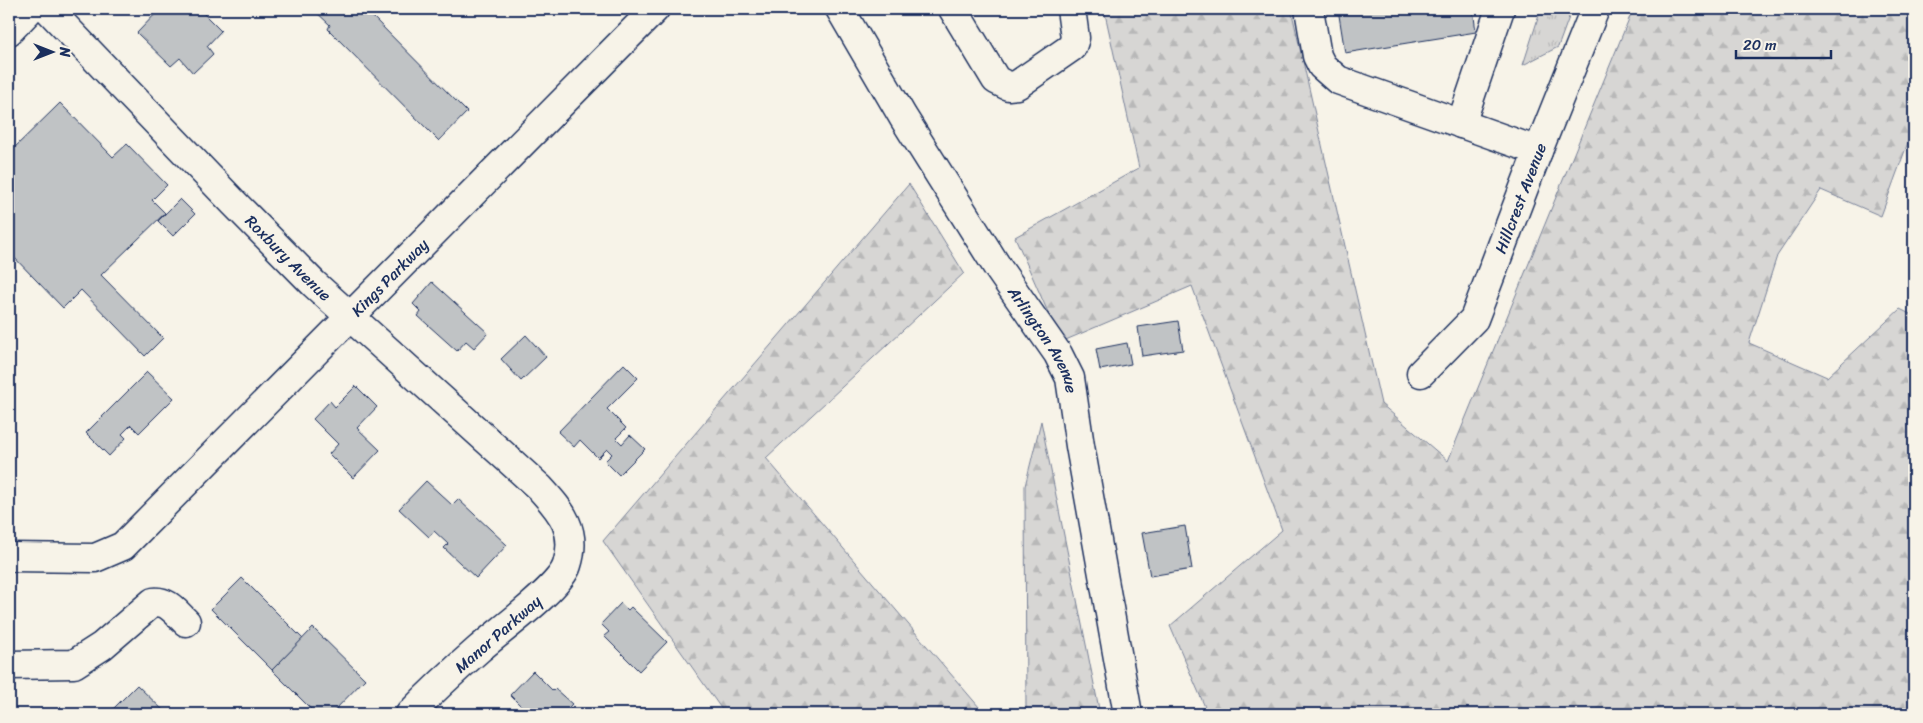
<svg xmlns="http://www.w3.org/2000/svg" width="1923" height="723" viewBox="0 0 1923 723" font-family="Sriracha,sans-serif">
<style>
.grass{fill:url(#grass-tufts);stroke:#798299}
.forest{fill:url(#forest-firs);stroke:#798299}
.building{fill:#c0c3c5;stroke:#1b2f5e}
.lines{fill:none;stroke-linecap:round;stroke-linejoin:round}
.minor-casing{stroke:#1b2f5e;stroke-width:31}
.highway-casing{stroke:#1b2f5e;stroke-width:31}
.minor{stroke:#f7f3e8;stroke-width:28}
.highway{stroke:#f7f3e8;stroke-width:28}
.labels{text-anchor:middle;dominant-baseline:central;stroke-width:4;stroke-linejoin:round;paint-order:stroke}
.street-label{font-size:16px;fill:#1b2f5e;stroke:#f7f3e8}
</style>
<defs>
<pattern id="grass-tufts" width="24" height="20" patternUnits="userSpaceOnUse" patternTransform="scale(1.25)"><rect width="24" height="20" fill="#d7d6d4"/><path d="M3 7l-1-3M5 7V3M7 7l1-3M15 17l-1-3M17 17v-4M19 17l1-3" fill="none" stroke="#b8b8b8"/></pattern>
<pattern id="forest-firs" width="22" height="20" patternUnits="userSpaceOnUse" patternTransform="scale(1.25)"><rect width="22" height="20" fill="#d7d6d4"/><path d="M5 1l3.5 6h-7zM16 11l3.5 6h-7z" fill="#b8b8b8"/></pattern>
</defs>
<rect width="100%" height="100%" fill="#f7f3e8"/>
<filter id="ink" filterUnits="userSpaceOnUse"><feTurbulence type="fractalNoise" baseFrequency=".02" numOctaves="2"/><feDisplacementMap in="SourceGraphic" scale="10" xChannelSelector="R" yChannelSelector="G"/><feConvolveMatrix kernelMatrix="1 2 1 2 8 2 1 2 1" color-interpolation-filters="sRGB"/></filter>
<g filter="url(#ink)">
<!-- grass -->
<polygon class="grass" points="1541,9 1572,9 1558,47 1523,65"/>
<!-- forest -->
<g class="forest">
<polygon points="1104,9 1291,9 1381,404 1448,461 1633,9 1914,9 1914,126 1881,216 1821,190 1777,256 1749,343 1827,377 1900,309 1914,316 1914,714 1208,714 1170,626 1282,530 1192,286 1061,342 1015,237 1139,168"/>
<polygon points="909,184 964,273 766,458 985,714 725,714 603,541"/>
<polygon points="1041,421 1100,714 1026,714 1025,486"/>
</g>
<!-- building -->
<g class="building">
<polygon points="160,9 199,9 221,31 207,46 213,54 193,73 180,58 171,66 137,33"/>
<polygon points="313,9 365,9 467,112 439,141 328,29 330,25"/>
<polygon points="1338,9 1473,9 1476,32 1345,53"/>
<polygon points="60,103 113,157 127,144 167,185 152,200 165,213 101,275 163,338 145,356 81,290 63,308 9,252 9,153"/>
<polygon points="180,199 195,214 173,236 158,221"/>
<polygon points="432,282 488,333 474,348 466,341 457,351 418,316 421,312 413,304"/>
<polygon points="1178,321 1183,350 1142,356 1138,327"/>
<polygon points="526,335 546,357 521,381 501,359"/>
<polygon points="1127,343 1131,364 1100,370 1096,349"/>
<polygon points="624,364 638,378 607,409 626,428 616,438 622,444 630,435 645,449 619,475 605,461 612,454 607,449 598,458 580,440 574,447 558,432"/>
<polygon points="147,372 174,398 139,433 131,425 122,434 126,438 109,456 86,433"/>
<polygon points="356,386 377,407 357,428 380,450 353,478 329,454 338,444 313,419 330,401 335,407"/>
<polygon points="426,481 452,505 458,499 507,545 476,578 444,548 448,544 434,531 429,537 399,509"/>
<polygon points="1185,526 1192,569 1150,576 1142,533"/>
<polygon points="242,578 303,639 272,670 211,609"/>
<polygon points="621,603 628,610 631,607 667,642 639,671 604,636 609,632 601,624"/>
<polygon points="313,628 365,679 331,714 316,714 272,670"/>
<polygon points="533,671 553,691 555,689 572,704 569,707 577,713 579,711 583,714 529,714 510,695"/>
<polygon points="137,685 167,714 108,714"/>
</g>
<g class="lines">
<!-- minor casing -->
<g class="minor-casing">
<g id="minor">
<path id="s1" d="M48 9 234 203 314 284 540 488C562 512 578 531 567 565 560 588 499 631 479 649 456 669 432 691 410 714"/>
<path id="s2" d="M840 9 903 117 998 268 1058 354 1070 378 1080 446 1128 714"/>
<polyline points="953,9 996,80 1008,86 1017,85 1072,47 1075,38 1071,9"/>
<polyline points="1309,9 1317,56 1322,66 1338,80 1538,151"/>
<polyline points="1461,124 1500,9"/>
<path id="s3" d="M1421 373 1474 319 1538 151 1595 9"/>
<path id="s4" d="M9 557 95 558 123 546 655 9"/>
<path d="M9 665 74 664 102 646 153 602C168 600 176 613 186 622"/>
</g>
</g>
<!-- highway casing -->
<g class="highway-casing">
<polyline id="highway" points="9,31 30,9"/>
</g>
<!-- minor -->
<use href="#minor" class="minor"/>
<!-- highway -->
<use href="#highway" class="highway"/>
</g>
</g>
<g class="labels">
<!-- street labels -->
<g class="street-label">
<text stroke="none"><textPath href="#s3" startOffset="205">Hillcrest Avenue</textPath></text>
<text stroke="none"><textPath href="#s1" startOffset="346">Roxbury Avenue</textPath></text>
<text stroke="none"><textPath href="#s4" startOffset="495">Kings Parkway</textPath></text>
<text stroke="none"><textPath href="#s2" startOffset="389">Arlington Avenue</textPath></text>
<text transform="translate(498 634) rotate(-41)">Manor Parkway</text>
</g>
</g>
<!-- margin -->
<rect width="1923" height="723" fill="none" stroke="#f7f3e8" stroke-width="30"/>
<rect x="15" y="15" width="1893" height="693" fill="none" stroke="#1b2f5e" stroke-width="2" filter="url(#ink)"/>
<!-- north arrow -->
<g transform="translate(52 52) rotate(90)" stroke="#f7f3e8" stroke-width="4" paint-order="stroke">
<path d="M0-4L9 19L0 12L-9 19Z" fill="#1b2f5e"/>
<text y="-8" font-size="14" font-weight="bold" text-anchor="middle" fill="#1b2f5e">N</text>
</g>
<!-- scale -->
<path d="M1736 50v8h95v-8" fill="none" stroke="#1b2f5e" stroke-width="2.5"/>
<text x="1743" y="50" font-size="15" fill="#1b2f5e" stroke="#f7f3e8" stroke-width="4" paint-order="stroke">20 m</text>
</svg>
